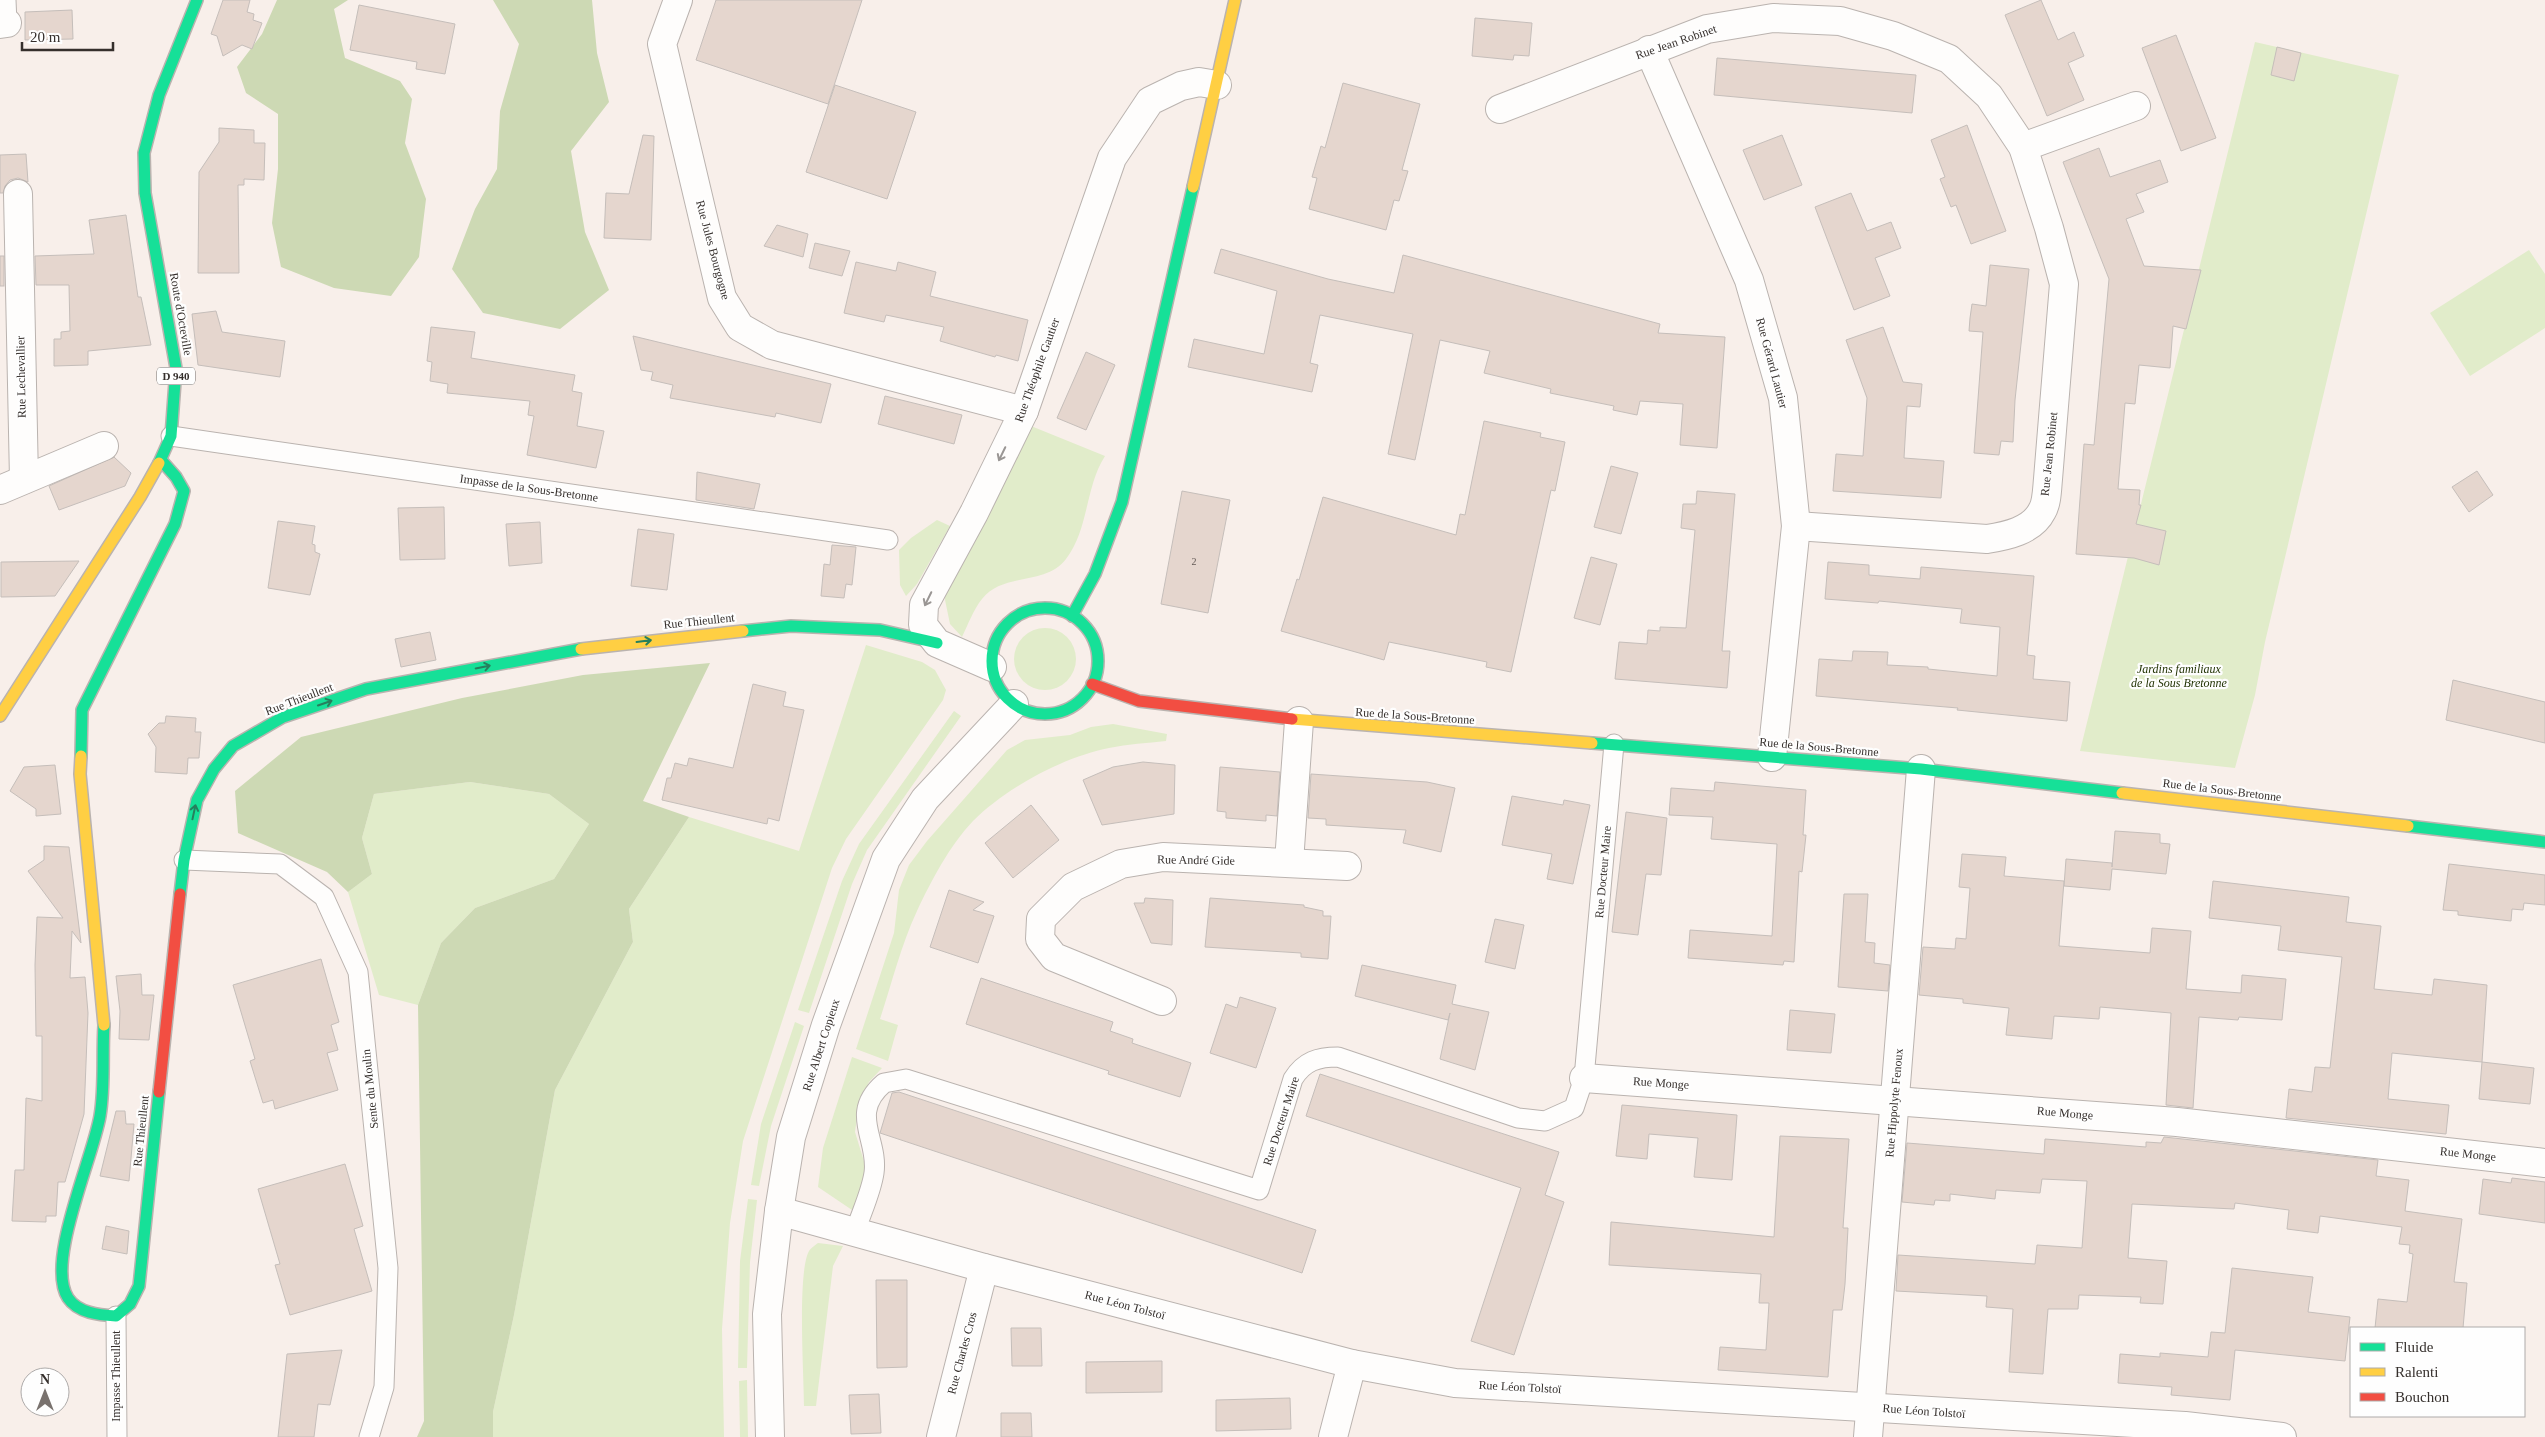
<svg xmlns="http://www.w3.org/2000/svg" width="2545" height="1437" viewBox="0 0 2545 1437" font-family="Georgia,serif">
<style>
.green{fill:#e1ecca}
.forest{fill:#cdd9b4}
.building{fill:#e5d6ce;stroke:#c5beba}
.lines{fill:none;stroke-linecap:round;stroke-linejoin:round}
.lane-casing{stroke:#bab3af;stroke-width:21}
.street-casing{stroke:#bab3af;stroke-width:30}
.fast-casing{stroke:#bab3af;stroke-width:14}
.slow-casing{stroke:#bab3af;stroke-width:14}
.jam-casing{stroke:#bab3af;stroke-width:14}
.lane{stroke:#fefdfc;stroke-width:19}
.street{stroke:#fefdfc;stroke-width:28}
.fast{stroke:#16e098;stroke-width:11}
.slow{stroke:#ffcf43;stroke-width:11}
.jam{stroke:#f24e42;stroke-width:11}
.oneway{stroke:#9a9694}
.oneway2{stroke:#277f5d}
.labels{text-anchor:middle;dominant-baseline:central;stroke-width:4.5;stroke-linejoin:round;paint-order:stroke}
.number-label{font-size:10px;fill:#635a56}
.shield{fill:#fefefe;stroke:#716d6b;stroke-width:1}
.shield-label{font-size:11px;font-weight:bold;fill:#352f2c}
.street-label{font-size:12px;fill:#352f2c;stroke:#fefefe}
.park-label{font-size:12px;font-style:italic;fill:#223304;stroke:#fefefe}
</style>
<rect width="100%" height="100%" fill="#f8efea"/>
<!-- green -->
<g class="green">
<polygon points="2255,42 2399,75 2265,642 2255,695 2235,768 2080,751"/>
<polygon points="2529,250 2545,274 2545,328 2470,376 2430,313"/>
<path d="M1031 426 1105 456C1085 487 1089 529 1066 559 1046 586 1003 572 982 599 973 610 968 625 962 637L950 624 944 595 978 536Z"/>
<polygon points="937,520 950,526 917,584 906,596 900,585 899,550 911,538"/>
<circle cx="1045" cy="659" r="31"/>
<polygon points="866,645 922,662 935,670 946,690 943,700 846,839 832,868 743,1141 730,1223 722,1329 724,1437 493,1437 493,1412 514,1315 555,1090 633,942 629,909 689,817 799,851"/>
<polygon points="954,711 961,716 867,850 852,884 809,1013 798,1010 842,881 859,844"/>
<path d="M1113 724 1167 734 1166 741C1147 743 1128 744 1109 748 1063 757 1006 788 973 821 950 845 931 881 917 911 901 945 892 983 880 1019L898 1025 888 1061 856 1049 894 933 899 890 909 865 927 841 1007 750 1025 740 1070 735 1091 727Z"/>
<polygon points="470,782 549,794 589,824 554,879 475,908 441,943 418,1005 379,995 348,892 372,874 362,838 374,794"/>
<polygon points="795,1022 804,1026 771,1126 759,1186 751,1185 761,1124"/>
<polygon points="852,1057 882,1068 869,1082 859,1104 855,1132 867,1171 855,1212 818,1187 823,1148"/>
<polygon points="748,1199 757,1200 750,1262 747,1368 738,1368 740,1261"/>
<path d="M818 1243 843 1246 833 1266 816 1406H804C804 1376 797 1273 809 1251 811 1248 815 1245 818 1243Z"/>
<polygon points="747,1380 748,1437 740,1437 739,1381"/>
</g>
<!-- forest -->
<g class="forest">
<polygon points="277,0 348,0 334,9 345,58 400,81 412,99 405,143 426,199 419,257 391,296 334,288 281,267 272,223 278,169 278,114 246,93 237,67 262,34"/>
<polygon points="493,0 592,0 597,53 609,102 571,151 585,232 609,290 560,329 483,313 452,269 475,209 497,169 500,111 519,44"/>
<polygon points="710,663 643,801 689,817 629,909 633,942 555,1090 514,1315 493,1412 493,1437 417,1437 424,1421 418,1005 441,943 475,908 554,879 589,824 549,794 470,782 374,794 362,838 372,874 348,892 327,872 238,833 235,791 301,737 462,698 583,675"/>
</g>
<!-- building -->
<g class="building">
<polygon points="223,0 250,0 247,12 254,14 253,20 262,23 252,49 242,45 223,56 217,36 211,34"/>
<polygon points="716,0 862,0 828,104 696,60"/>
<polygon points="2041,0 2058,40 2074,32 2084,56 2068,63 2084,100 2047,116 2005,15"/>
<polygon points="359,5 455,24 445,74 416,69 417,62 350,50"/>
<polygon points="72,10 73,39 25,40 25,12"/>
<polygon points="1475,18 1532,23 1529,56 1514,55 1513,60 1472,56"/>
<polygon points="2176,35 2216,138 2181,151 2142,48"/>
<polygon points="2277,47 2301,53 2294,81 2271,75"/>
<polygon points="1717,58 1916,75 1912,113 1714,95"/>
<polygon points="1343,83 1420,104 1402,170 1408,171 1399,201 1394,200 1386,230 1309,209 1317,178 1312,177 1321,146 1325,148"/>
<polygon points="835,85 916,112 887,199 806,172"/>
<polygon points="1967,125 2006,231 1971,244 1956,205 1951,207 1940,179 1945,177 1931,140"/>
<polygon points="219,128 254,130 254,143 265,143 264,180 244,179 244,185 238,185 239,273 198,273 199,172 219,142"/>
<polygon points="643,135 654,136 651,240 604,238 606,193 629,194"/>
<polygon points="1782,135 1802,185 1764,200 1743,150"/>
<polygon points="2099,148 2110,177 2160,160 2168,182 2136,194 2144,212 2126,219 2144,266 2201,270 2186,329 2173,326 2170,368 2139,365 2135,404 2125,403 2118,489 2140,490 2139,505 2141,505 2136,524 2166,531 2159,565 2134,558 2076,554 2084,444 2094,445 2109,279 2063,162"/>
<polygon points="26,154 28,182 18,178 10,180 5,186 3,193 0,193 0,155"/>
<polygon points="1851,193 1867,231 1891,222 1901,248 1875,258 1890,296 1854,310 1815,207"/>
<polygon points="126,215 138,297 141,297 151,345 88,351 88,365 54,366 54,339 61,339 61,332 70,331 69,285 36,285 35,256 94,254 89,220"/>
<polygon points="777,225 808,234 803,257 764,246"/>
<polygon points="815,243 850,251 842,276 809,268"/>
<polygon points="1221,249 1328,279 1394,293 1403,255 1660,324 1658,333 1725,337 1717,448 1680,445 1683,404 1640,401 1637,415 1613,410 1614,406 1550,393 1551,389 1484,373 1490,351 1440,340 1415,460 1388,454 1413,334 1320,315 1310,363 1318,365 1312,392 1188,367 1194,339 1264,354 1277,291 1214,273"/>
<rect x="0" y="256" width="4" height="30"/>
<polygon points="856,262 896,271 898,262 936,272 930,296 1028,320 1018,361 996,355 995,357 940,341 944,327 886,315 884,322 844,313"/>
<polygon points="1990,265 2029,269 2015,400 2013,442 2001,441 1999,455 1974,453 1983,332 1969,331 1970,318 1972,304 1986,306"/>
<polygon points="216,311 222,332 285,341 280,377 198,365 192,314"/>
<polygon points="431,327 475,332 471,358 575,375 572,391 582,393 577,426 604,431 596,468 527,455 534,416 528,415 530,401 447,393 448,384 430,381 432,362 427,361"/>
<polygon points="1883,327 1903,382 1922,384 1920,407 1907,406 1904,458 1944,461 1941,498 1833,491 1836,454 1863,456 1867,398 1846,340"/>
<polygon points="633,336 831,384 821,423 776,413 775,417 670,398 673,385 651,380 653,372 641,370"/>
<polygon points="1086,352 1115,365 1086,430 1057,418"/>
<polygon points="885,396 962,415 954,444 878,424"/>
<polygon points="1484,421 1541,433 1540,437 1565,442 1555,491 1551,490 1511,672 1486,667 1487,662 1389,642 1384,660 1281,631 1297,579 1299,580 1323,497 1456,535 1460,514 1465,515"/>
<polygon points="114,457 131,473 125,486 59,510 49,486"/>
<polygon points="1611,466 1638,473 1621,534 1594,527"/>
<polygon points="2477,471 2493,495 2469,512 2452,487"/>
<polygon points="697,472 760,484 754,509 696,500"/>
<polygon points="1182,491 1230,500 1208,613 1161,604"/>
<polygon points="1697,491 1735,494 1722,651 1730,651 1727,688 1615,679 1619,642 1647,644 1648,630 1660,631 1660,627 1686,628 1695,530 1681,528 1683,504 1696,504"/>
<polygon points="444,507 445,559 400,560 398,508"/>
<polygon points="278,521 315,526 312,544 315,545 315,552 320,554 310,595 268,588"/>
<polygon points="540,522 542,563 509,566 506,524"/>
<polygon points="638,529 674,534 667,590 631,586"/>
<polygon points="832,545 856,547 852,585 846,584 844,598 821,596 824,564 830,565"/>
<polygon points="1591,557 1617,564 1600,625 1574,618"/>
<polygon points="79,561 55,596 1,597 1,562"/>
<polygon points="1828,562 1869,565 1869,575 1920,579 1921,567 2034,576 2027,655 2035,656 2033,679 2070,682 2067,721 1957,710 1958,708 1816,696 1819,659 1852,661 1853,651 1888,652 1887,665 1928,667 1928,669 1997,676 2000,627 1960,623 1962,609 1879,601 1878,603 1825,599"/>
<polygon points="430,632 436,660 401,667 395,639"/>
<polygon points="2453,680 2545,702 2545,743 2446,720"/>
<polygon points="753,684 786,692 783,706 804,710 779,821 768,818 767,824 662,800 667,778 671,778 675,763 687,766 689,758 733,768"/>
<polygon points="166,716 196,718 195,732 201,732 199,758 188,758 187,774 155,772 156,747 148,734 159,723 165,723"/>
<polygon points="1143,762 1175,765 1174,814 1102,825 1083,780 1113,767"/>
<polygon points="55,765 61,814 36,816 36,809 10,791 24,767"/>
<polygon points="1220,767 1280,772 1277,816 1266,815 1266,821 1226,818 1226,812 1217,811"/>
<polygon points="1311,774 1427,782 1455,788 1441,852 1403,843 1406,830 1326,825 1326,819 1308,818"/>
<polygon points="1715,782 1806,790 1803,835 1806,835 1802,872 1799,871 1794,962 1784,961 1783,965 1688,958 1690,930 1772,936 1777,844 1711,839 1713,817 1669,815 1671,788 1714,791"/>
<polygon points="1512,796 1563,805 1564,800 1590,805 1573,884 1547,879 1552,854 1502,845"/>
<polygon points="1031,805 1059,840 1013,878 985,843"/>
<polygon points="1626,812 1667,818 1661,875 1646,874 1638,935 1612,932"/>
<polygon points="2115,831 2160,834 2160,843 2170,844 2166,874 2112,869 2110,890 2064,886 2066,859 2112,863 2112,867"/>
<polygon points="44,846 69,847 81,943 72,931 70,978 85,977 88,1013 84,1114 65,1182 58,1182 56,1216 46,1216 46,1222 12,1221 15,1170 24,1170 26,1098 42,1101 42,1036 36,1036 35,965 37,917 63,918 28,871 44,860"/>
<polygon points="1962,854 2006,857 2004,876 2064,881 2059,946 2150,953 2152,928 2191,931 2186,989 2241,993 2242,975 2286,979 2282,1020 2239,1017 2238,1020 2199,1017 2193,1108 2166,1105 2171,1013 2100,1007 2099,1019 2054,1016 2052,1039 2006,1035 2009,1008 1963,1003 1963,999 1919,995 1923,947 1955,949 1956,938 1966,939 1970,888 1959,887"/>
<polygon points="2449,864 2545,875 2545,905 2524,903 2523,910 2512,909 2511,921 2458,915 2458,911 2443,910"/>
<polygon points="2213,881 2349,897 2346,922 2381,926 2374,989 2432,995 2434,979 2487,985 2482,1062 2392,1053 2388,1099 2449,1105 2446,1134 2286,1118 2289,1089 2312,1092 2315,1067 2330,1068 2342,957 2278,950 2281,926 2209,918"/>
<polygon points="949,890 984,902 973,910 994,916 978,963 930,947"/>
<polygon points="1844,894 1868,894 1865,942 1875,943 1874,963 1890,965 1888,991 1838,987"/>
<polygon points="1145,898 1173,900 1172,945 1151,943 1134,903 1144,903"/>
<polygon points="1210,898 1304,905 1304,907 1323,911 1323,916 1331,916 1328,959 1301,957 1301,953 1205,947"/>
<polygon points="1495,919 1524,925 1515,969 1485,962"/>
<polygon points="321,959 339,1022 331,1025 338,1050 327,1053 338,1090 275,1109 273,1100 263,1103 250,1061 255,1059 233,985"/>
<polygon points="1362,965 1456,985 1452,1004 1489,1012 1475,1070 1440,1059 1450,1013 1448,1020 1355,996"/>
<polygon points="141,974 142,995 154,995 149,1040 119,1039 120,1011 116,976"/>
<polygon points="981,978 1113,1022 1110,1031 1133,1039 1132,1043 1191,1063 1180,1097 1108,1074 1109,1071 966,1024"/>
<polygon points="1240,997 1276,1008 1256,1068 1210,1053 1226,1004 1237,1008"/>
<polygon points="1790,1010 1835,1014 1831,1053 1787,1050"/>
<polygon points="2482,1062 2534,1068 2530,1104 2479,1099"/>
<polygon points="1320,1074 1559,1152 1545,1195 1564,1202 1514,1355 1471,1341 1521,1188 1306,1116"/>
<polygon points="899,1092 1316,1230 1302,1273 880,1133 892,1093"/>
<polygon points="1622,1105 1737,1115 1732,1180 1694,1177 1698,1138 1649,1134 1647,1159 1616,1156"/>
<polygon points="116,1111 125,1111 126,1124 134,1124 129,1181 100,1176"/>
<polygon points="1780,1136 1849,1139 1843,1228 1848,1228 1845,1284 1842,1310 1833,1310 1828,1377 1718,1370 1720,1347 1766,1350 1769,1303 1759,1303 1761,1274 1609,1265 1611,1222 1774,1237"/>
<polygon points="2164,1137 2378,1160 2376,1176 2409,1180 2405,1211 2462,1219 2454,1282 2467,1283 2463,1328 2375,1328 2378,1299 2407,1302 2413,1254 2409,1253 2410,1245 2399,1244 2402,1227 2320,1216 2318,1233 2287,1229 2289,1210 2235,1203 2234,1209 2132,1204 2128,1258 2167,1261 2163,1304 2140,1303 2141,1297 2079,1295 2078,1309 2048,1309 2043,1374 2009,1372 2013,1309 1986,1307 1987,1296 1896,1291 1898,1255 2035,1264 2037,1245 2082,1248 2087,1181 2042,1179 2040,1193 1996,1190 1995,1199 1950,1194 1950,1201 1935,1200 1934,1205 1902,1202 1907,1143 2044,1154 2045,1139 2146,1147 2146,1142 2161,1143"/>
<polygon points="345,1164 363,1226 354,1229 372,1291 290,1315 275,1265 280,1264 258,1189"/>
<polygon points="2512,1178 2545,1182 2545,1223 2479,1214 2483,1179 2511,1183"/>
<polygon points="106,1226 129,1231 127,1254 102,1249"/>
<polygon points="2232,1268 2313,1277 2308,1312 2350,1317 2345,1361 2235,1350 2230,1400 2171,1395 2172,1387 2118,1383 2120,1354 2160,1357 2160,1353 2208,1357 2211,1332 2225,1333"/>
<polygon points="876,1280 907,1280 907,1367 877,1368"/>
<polygon points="1011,1328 1041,1328 1042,1366 1012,1366"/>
<polygon points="342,1350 330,1405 318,1404 314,1437 278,1437 287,1354"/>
<polygon points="1162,1361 1162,1392 1086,1393 1086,1362"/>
<polygon points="879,1394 881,1433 851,1434 849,1395"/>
<polygon points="1290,1398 1291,1429 1216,1431 1216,1400"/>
<polygon points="1001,1413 1031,1413 1032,1437 1001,1437"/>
</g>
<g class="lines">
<!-- lane casing -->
<g class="lane-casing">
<g id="lane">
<polyline points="6,0 7,23"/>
<polyline points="171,436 888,540"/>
<polyline points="184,860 280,864 324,897 358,972 388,1268 384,1387 369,1437"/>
<path d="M855 1232C861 1213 871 1193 874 1173 879 1139 848 1114 884 1083L906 1079 1259 1190 1293 1079C1304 1061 1318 1057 1338 1057L1518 1118 1545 1121 1574 1108 1584 1078 1614 744"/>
<polyline points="116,1316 117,1437"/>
</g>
</g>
<!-- street casing -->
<g class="street-casing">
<g id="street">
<polyline points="678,0 662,44 722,298 740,327 772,345 1024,411"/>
<polyline points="0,24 7,23"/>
<polyline points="1649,50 1749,280 1783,398 1796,526 1772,757"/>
<path d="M1500 109 1707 29 1773 18 1840 21 1893 36 1949 59 1989 96 2023 147 2049 228 2064 284 2048 479C2047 489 2047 503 2042 511 2032 531 2006 536 1987 539L1796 526"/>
<polyline points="2023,147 2136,106"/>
<polyline points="18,194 24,479"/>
<polyline points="0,490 104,446"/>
<polyline points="992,667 937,643 923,625 924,605 974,513 1024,411 1112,158 1150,101 1181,86 1199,82 1217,85"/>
<polyline points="1289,862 1299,721"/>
<polyline points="1162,1001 1054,957 1040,939 1041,919 1073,887 1121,864 1163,857 1347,866"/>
<polyline points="1584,1078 2177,1122 2545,1163"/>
<polyline points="779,1211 984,1268 1352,1364 1455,1383 2185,1426 2282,1437"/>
<polyline points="770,1437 767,1314 779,1211 791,1137 826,1025 886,859 925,799 1014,704"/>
<polyline points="941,1437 984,1268"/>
<polyline points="1333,1437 1352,1364"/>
<polyline points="1868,1437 1921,769"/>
</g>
</g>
<!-- fast casing -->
<g class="fast-casing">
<g id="fast">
<polyline points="159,463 171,436 176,368 145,193 144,153 159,95 197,0"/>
<circle cx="1045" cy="661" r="53"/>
<polyline points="1072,616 1095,574 1122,502 1193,187"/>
<polyline points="743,631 791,626 880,630 937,643"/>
<polyline points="1592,743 1921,769 2122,793"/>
<polyline points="81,756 82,710 175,524 184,491 176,477 161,460"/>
<polyline points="2408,826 2545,842"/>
<polyline points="180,894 184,860 197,800 214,769 233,746 283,717 366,689 581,649"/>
<path d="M104 1025C102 1054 105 1087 100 1116 93 1158 45 1263 68 1298 78 1313 99 1315 116 1316L130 1304 139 1286 159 1092"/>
</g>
</g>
<!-- slow casing -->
<g class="slow-casing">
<g id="slow">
<polyline points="1193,187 1235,0"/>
<polyline points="581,649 743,631"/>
<polyline points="0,716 140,497 159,463"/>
<polyline points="1292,719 1592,743"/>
<polyline points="81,756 80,774 104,1025"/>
<polyline points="2122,793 2408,826"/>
</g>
</g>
<!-- jam casing -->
<g class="jam-casing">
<g id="jam">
<polyline points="1092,684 1139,701 1292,719"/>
<polyline points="159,1092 180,894"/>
</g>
</g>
<!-- lane -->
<use href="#lane" class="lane"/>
<!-- street -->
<use href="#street" class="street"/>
<!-- fast -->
<use href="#fast" class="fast"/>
<!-- slow -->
<use href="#slow" class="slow"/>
<!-- jam -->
<use href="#jam" class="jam"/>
</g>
<!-- one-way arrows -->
<defs><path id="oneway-shaft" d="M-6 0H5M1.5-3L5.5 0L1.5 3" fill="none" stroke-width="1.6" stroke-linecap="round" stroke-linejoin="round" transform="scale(1.25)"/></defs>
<g class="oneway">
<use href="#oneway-shaft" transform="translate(1002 454) rotate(116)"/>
<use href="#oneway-shaft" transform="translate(928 599) rotate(116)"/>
</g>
<g class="oneway2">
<use href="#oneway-shaft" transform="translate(644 641) rotate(-7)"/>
<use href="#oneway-shaft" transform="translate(483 667) rotate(-11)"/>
<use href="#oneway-shaft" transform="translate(325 703) rotate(-19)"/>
<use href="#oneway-shaft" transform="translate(194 812) rotate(-78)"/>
</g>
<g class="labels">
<!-- number labels -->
<g class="number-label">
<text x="1194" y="561">2</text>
</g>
<!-- shield labels -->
<rect class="shield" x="157" y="367.5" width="38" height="17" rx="4"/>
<g class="shield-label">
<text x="176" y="376">D 940</text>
</g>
<!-- street labels -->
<g class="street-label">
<text transform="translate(1676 42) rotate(-19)">Rue Jean Robinet</text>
<text transform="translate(713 250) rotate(75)">Rue Jules Bourgogne</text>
<text transform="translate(181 314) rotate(80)">Route d'Octeville</text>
<text transform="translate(1772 363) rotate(75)">Rue Gérard Lautier</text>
<text transform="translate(1037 370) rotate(-70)">Rue Théophile Gautier</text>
<text transform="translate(21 377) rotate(-91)">Rue Lechevallier</text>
<text transform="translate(2049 454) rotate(-84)">Rue Jean Robinet</text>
<text transform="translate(529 488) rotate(8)">Impasse de la Sous-Bretonne</text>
<text transform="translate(699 621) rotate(-6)">Rue Thieullent</text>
<text transform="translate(299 699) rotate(-21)">Rue Thieullent</text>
<text transform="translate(1415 716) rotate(4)">Rue de la Sous-Bretonne</text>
<text transform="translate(1819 747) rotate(5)">Rue de la Sous-Bretonne</text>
<text transform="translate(2222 790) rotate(7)">Rue de la Sous-Bretonne</text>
<text transform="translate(1196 860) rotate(1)">Rue André Gide</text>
<text transform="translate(1603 872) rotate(-85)">Rue Docteur Maire</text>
<text transform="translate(821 1045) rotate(-72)">Rue Albert Copieux</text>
<text transform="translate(1661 1083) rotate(4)">Rue Monge</text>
<text transform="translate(370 1089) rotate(-96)">Sente du Moulin</text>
<text transform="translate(1894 1103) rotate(-85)">Rue Hippolyte Fenoux</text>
<text transform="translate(2065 1113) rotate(5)">Rue Monge</text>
<text transform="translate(1281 1121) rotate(-72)">Rue Docteur Maire</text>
<text transform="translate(141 1131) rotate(-84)">Rue Thieullent</text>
<text transform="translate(2468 1154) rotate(6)">Rue Monge</text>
<text transform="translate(1125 1305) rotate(15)">Rue Léon Tolstoï</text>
<text transform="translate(962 1353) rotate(-75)">Rue Charles Cros</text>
<text transform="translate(116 1376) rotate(-90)">Impasse Thieullent</text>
<text transform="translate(1520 1387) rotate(3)">Rue Léon Tolstoï</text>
<text transform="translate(1924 1411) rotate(4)">Rue Léon Tolstoï</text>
</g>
<!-- park labels -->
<g class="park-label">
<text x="2179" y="669">Jardins familiaux<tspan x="2179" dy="14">de la Sous Bretonne</tspan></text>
</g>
</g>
<!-- legend -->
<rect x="2350" y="1327" width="175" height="90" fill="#fefefe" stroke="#aeabaa"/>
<rect x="2360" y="1343" width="25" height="8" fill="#16e098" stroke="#aeabaa"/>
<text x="2395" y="1352" font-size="15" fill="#352f2c">Fluide</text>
<rect x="2360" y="1368" width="25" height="8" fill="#ffcf43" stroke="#aeabaa"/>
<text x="2395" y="1377" font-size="15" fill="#352f2c">Ralenti</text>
<rect x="2360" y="1393" width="25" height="8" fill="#f24e42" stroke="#aeabaa"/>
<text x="2395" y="1402" font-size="15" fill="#352f2c">Bouchon</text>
<!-- north arrow -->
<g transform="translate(45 1392)"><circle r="24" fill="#fefefe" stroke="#aeabaa"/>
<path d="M0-4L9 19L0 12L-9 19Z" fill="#79726e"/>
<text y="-8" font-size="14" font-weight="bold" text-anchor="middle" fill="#352f2c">N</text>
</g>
<!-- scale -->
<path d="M22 42v8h91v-8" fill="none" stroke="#352f2c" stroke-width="2.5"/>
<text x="30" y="42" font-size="15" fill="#352f2c" stroke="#fefefe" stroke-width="4" paint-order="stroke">20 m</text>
</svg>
